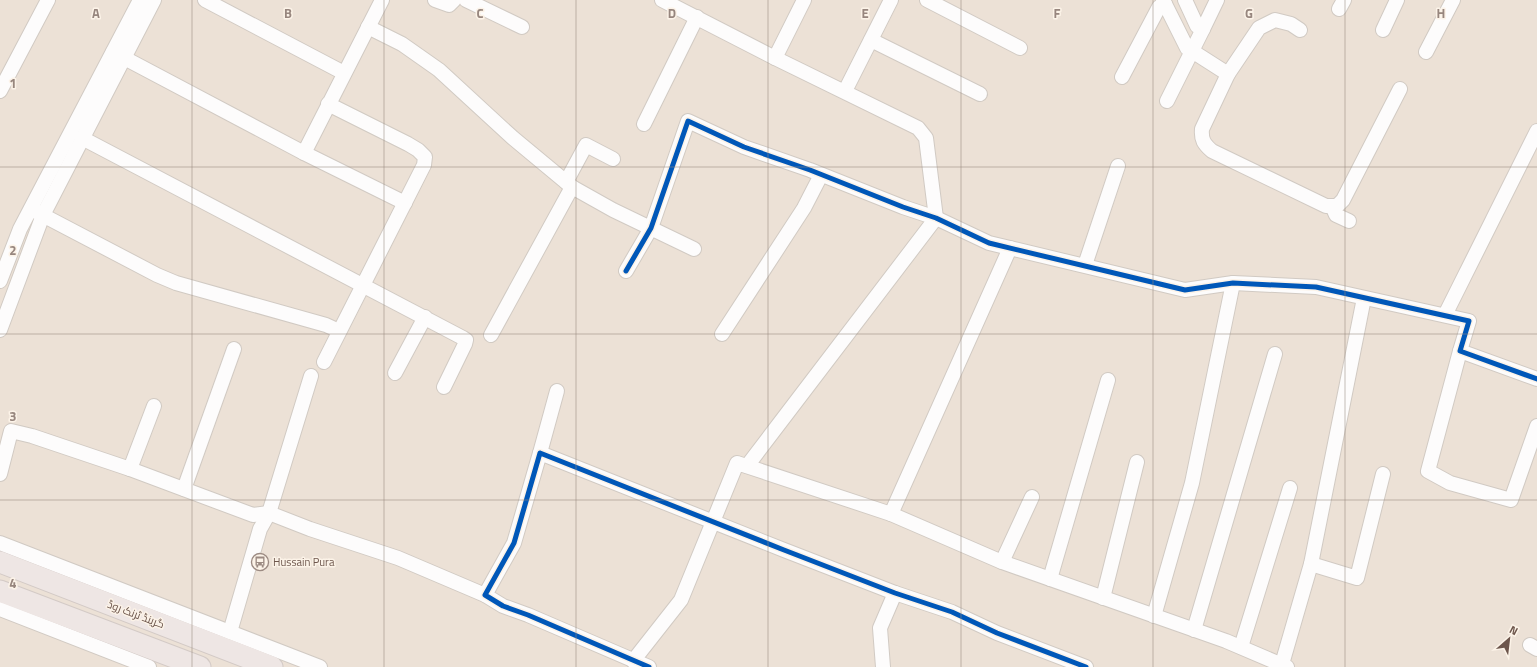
<svg xmlns="http://www.w3.org/2000/svg" width="1537" height="667" viewBox="0 0 1537 667" font-family="'Titillium Web',Cairo,sans-serif">
<style>
.residential{fill:#ece1d6}
.lines{fill:none;stroke-linecap:round;stroke-linejoin:round}
.minor-casing{stroke:#d1cac3;stroke-width:16}
.highway-casing{stroke:#d3cac6;stroke-width:23}
.minor{stroke:#fdfcfc;stroke-width:14}
.highway{stroke:#eee6e4;stroke-width:21}
.cycleway-casing{stroke:#fcf3e8;stroke-width:8}
.cycleway{stroke:#0057b8;stroke-width:5}
.grid{fill:none;stroke:#97867e;stroke-width:1;stroke-opacity:0.55}
.labels{text-anchor:middle;dominant-baseline:central;stroke-width:3;stroke-linejoin:round;paint-order:stroke}
.poi-label{font-size:11px;fill:#6d564c;stroke:#fcf3e8;text-anchor:start}
.street-label{font-size:11px;fill:#6d564c;stroke:#fcf3e8}
.grid-label{font-size:13px;text-anchor:middle;font-weight:bold;fill:#97867e;stroke:#fcf3e8;stroke-width:3;stroke-linejoin:round;paint-order:stroke}
</style>
<rect width="100%" height="100%" fill="#f4eee8"/>
<!-- residential -->
<rect class="residential" x="0" y="0" width="1537" height="667"/>
<g class="lines">
<!-- minor casing -->
<g class="minor-casing">
<g id="minor">
<polyline points="205,0 344,73"/>
<polyline points="435,0 449,5 454,0"/>
<polyline points="466,0 522,27"/>
<polyline points="662,0 775,58 918,128 926,138 936,218 747,466"/>
<polyline points="927,0 1020,48"/>
<polyline points="1163,0 1187,48 1192,51 1167,101"/>
<polyline points="1185,0 1197,26 1203,29 1217,0"/>
<polyline points="1339,9 1344,0"/>
<polyline points="368,27 402,44 439,70 513,138 572,187 613,210 694,249"/>
<polyline points="1203,29 1192,51 1228,74 1259,28 1275,20 1291,24 1300,30"/>
<polyline points="1383,30 1397,0"/>
<polyline points="871,40 980,94"/>
<polyline points="113,52 304,153 405,203"/>
<polyline points="1426,52 1453,0"/>
<polyline points="775,58 804,0"/>
<path d="M1228 74 1202 129C1201 140 1204 144 1212 151L1326 206H1337L1343 200 1400 89"/>
<polyline points="1122,77 1159,7 1165,4"/>
<polyline points="0,91 48,0"/>
<polyline points="845,91 891,0"/>
<polyline points="644,124 697,17"/>
<polyline points="82,138 463,338 466,340 465,344 444,387"/>
<polyline points="304,153 382,0"/>
<polyline points="566,182 586,145 613,159"/>
<polyline points="1332,206 1336,215 1349,221"/>
<polyline points="31,209 157,275 176,283 326,325 339,331"/>
<polyline points="1085,265 1118,166"/>
<polyline points="626,271 651,228 688,121 744,147 810,170 903,207 936,218 989,243 1185,290 1233,283 1316,287 1469,321 1460,351 1537,379"/>
<polyline points="0,281 20,229 140,0"/>
<polyline points="1445,315 1537,131"/>
<polyline points="0,330 43,215 154,0"/>
<polyline points="722,334 804,208 821,175"/>
<polyline points="491,335 572,187"/>
<polyline points="1460,351 1428,471 1450,483 1511,500 1537,426"/>
<polyline points="324,362 424,165 425,157 418,150 408,144 328,104"/>
<polyline points="395,373 425,317"/>
<polyline points="540,453 557,391"/>
<polyline points="130,469 154,406"/>
<polyline points="0,474 11,431 32,436 130,469 253,515 269,513 310,529 398,558 485,595"/>
<polyline points="184,489 234,349"/>
<polyline points="891,514 1010,248"/>
<polyline points="0,543 320,667"/>
<polyline points="1002,562 1032,497"/>
<polyline points="1311,564 1357,578 1383,474"/>
<polyline points="1050,579 1108,380"/>
<polyline points="1103,598 1137,462"/>
<polyline points="0,609 149,667"/>
<polyline points="1154,616 1192,483 1233,283"/>
<polyline points="1194,630 1275,354"/>
<polyline points="230,632 260,529 269,513 311,376"/>
<polyline points="1530,645 1537,649"/>
<polyline points="1241,647 1290,488"/>
<polyline points="633,661 681,600 737,463 891,514 1002,562 1226,641 1287,667"/>
<polyline points="1282,664 1311,564 1364,298"/>
<polyline points="649,667 528,615 503,606 485,595 514,543 540,453 784,550 895,593 952,612 997,633 1086,667"/>
<polyline points="883,667 880,628 895,593"/>
</g>
</g>
<!-- highway casing -->
<g class="highway-casing">
<g id="highway">
<polyline points="0,562 272,667"/>
<polyline points="0,591 200,667"/>
</g>
</g>
<!-- minor -->
<use href="#minor" class="minor"/>
<!-- highway -->
<use href="#highway" class="highway"/>
<!-- cycleway casing -->
<g class="cycleway-casing">
<g id="cycleway">
<polyline points="626,271 651,228 688,121 744,147 810,170 903,207 936,218 989,243 1185,290 1233,283 1316,287 1469,321 1460,351 1537,379"/>
<polyline points="649,667 528,615 503,606 485,595 514,543 540,453 784,550 895,593 952,612 997,633 1086,667"/>
</g>
</g>
<!-- cycleway -->
<use href="#cycleway" class="cycleway"/>
</g>
<!-- grid -->
<path class="grid" d="M192 0V667M384 0V667M576 0V667M768 0V667M961 0V667M1153 0V667M1345 0V667M0 167H1537M0 334H1537M0 500H1537"/>
<!-- icons -->
<defs>
<g id="bus-ring" transform="scale(0.9)"><circle r="9.5" fill="#fcf3e8" stroke="#9c8b83" stroke-width="1.5"/><path d="M-5-6H5V4H4V6H2V4H-2V6H-4V4H-5ZM-3.5-4V0h7V-4ZM-3.5 1.2v1.5H-2V1.2ZM2 1.2v1.5H3.5V1.2Z" fill="#9c8b83"/></g>
</defs>
<g fill-rule="evenodd">
<use href="#bus-ring" x="260" y="562"/>
</g>
<g class="labels">
<!-- poi labels -->
<g class="poi-label">
<text x="273" y="562">Hussain Pura</text>
</g>
<!-- street labels -->
<g class="street-label">
<text transform="translate(136 614) rotate(21)">گرینڈ ٹرنک روڈ</text>
</g>
</g>
<g class="grid-label">
<text x="96" y="18">A</text>
<text x="288" y="18">B</text>
<text x="480" y="18">C</text>
<text x="672" y="18">D</text>
<text x="865" y="18">E</text>
<text x="1057" y="18">F</text>
<text x="1249" y="18">G</text>
<text x="1441" y="18">H</text>
<text x="13" y="88">1</text>
<text x="13" y="255">2</text>
<text x="13" y="421">3</text>
<text x="13" y="588">4</text>
</g>
<!-- north arrow -->
<g transform="translate(1509 639) rotate(28)" stroke="#fcf3e8" stroke-width="3" paint-order="stroke">
<path d="M0-3L7 15L0 10L-7 15Z" fill="#6d564c"/>
<text y="-6" font-size="11" font-weight="bold" text-anchor="middle" fill="#6d564c">N</text>
</g>
</svg>
